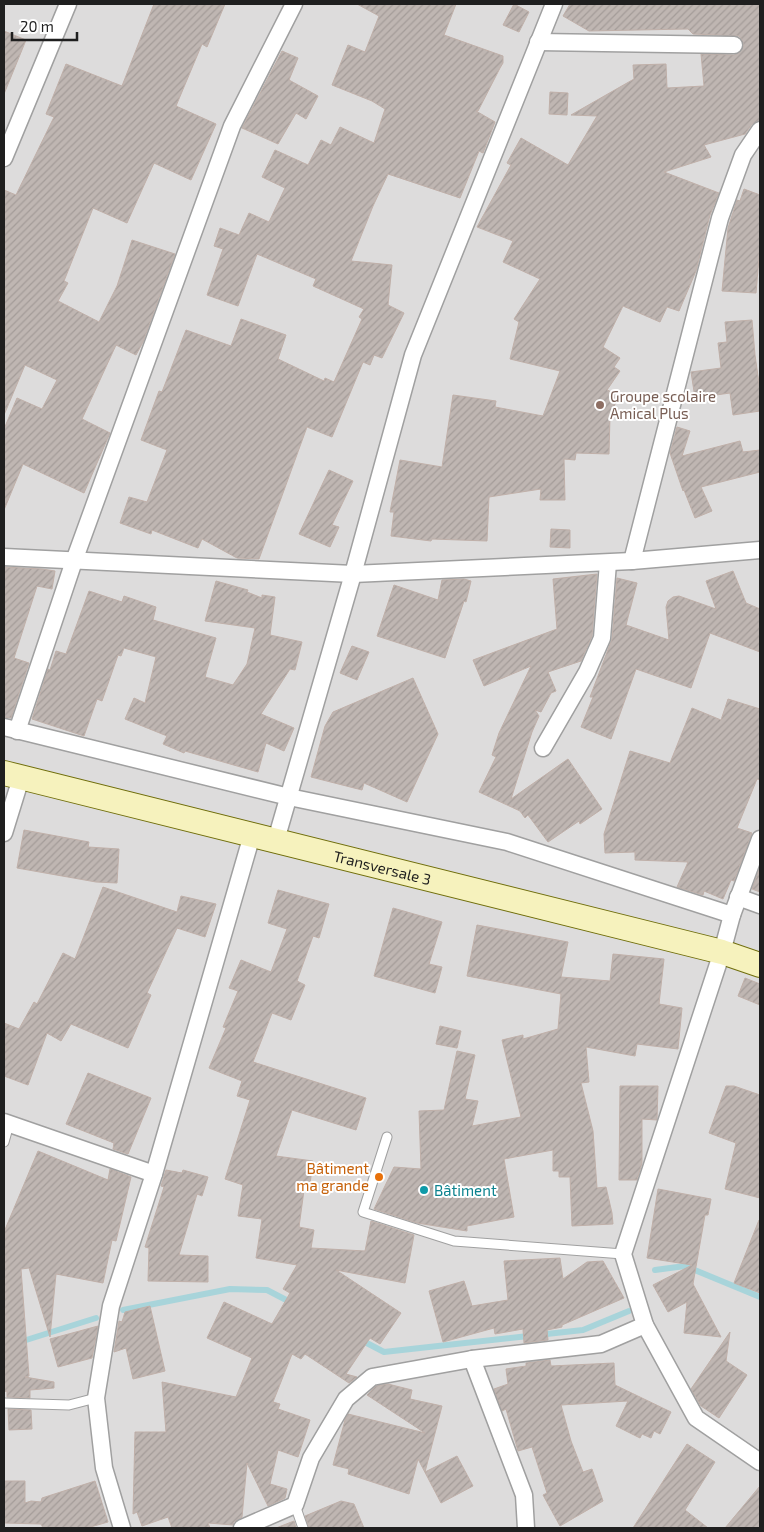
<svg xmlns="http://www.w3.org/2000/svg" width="764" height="1532" viewBox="0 0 764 1532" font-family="'Exo 2',sans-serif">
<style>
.residential{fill:#dddcdc}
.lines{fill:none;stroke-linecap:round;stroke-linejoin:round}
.stream{stroke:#a8d4da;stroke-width:6}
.building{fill:url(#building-hatch);stroke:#c0b0a9}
.service-casing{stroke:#a0a0a0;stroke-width:11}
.minor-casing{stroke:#a0a0a0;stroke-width:19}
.secondary-casing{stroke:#706e0c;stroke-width:26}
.service{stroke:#fff;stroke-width:9}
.minor{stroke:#fff;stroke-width:16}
.secondary{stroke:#f6f2bd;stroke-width:24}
.education-dot{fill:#8d6e63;stroke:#fff;stroke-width:2}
.food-dot{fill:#e8710a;stroke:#fff;stroke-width:2}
.culture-dot{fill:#0f9aa8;stroke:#fff;stroke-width:2}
.labels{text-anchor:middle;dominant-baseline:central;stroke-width:4;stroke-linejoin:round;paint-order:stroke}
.education-label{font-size:15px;fill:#785e54;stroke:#fff;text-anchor:start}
.street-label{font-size:15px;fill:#1f1f1f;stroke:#fff}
.food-label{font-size:15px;fill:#c56008;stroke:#fff;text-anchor:end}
.culture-label{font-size:15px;fill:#0d838f;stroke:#fff;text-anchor:start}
</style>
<defs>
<pattern id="building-hatch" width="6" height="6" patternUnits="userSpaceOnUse" patternTransform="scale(1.25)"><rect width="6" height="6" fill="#bfb6b2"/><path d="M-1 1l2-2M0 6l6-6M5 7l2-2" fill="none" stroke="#a49c99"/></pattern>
</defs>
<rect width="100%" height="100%" fill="#efebe5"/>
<!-- residential -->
<rect class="residential" x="4" y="4" width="756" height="1524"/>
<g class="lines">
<!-- stream -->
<g class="stream">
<polyline points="655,1270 685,1266 760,1297"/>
<polyline points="123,1310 230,1289 267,1290 292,1303"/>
<polyline points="361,1340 384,1352 583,1330 629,1311"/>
<polyline points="4,1347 96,1318"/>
</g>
</g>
<!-- building -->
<g class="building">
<polygon points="154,4 225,4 207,47 202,44 176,106 216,124 191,180 154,163 127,223 93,208 64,281 68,283 58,301 99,322 117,286 132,240 175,254 143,342 136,355 116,345 82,419 110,433 84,493 23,464 4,510 4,429 17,398 42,409 57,380 25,365 4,415 4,190 16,195 54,117 46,114 66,64 122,86"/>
<polygon points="357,4 456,4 444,35 503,56 503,63 500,68 478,111 476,111 495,122 483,153 479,151 460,198 388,174 373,206 351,261 392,265 388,305 404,313 382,358 374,355 370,365 363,362 332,437 307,427 259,559 237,558 202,539 198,548 152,530 151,534 120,523 129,497 147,502 167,450 141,440 159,391 162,392 186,330 231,346 241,319 286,335 278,359 324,381 325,378 334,382 362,319 359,317 364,309 313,286 316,279 257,254 238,306 207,295 223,249 214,246 220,228 239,235 249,213 269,222 285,188 262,177 275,150 308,165 321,140 331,145 340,127 374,143 385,109 372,101 332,85 348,45 365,52 379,16"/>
<polygon points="514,4 529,12 519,32 503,25"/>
<polygon points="570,4 760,4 760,120 752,124 745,134 704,145 711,157 664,172 719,193 710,215 696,271 679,311 667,307 660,322 623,306 603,347 620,358 614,367 620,371 607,390 619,395 610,416 609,454 576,453 575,460 564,459 565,500 540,500 541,489 489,497 487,541 432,539 431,541 391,536 394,512 390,512 400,460 442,467 453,395 496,401 495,407 543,416 560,371 510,359 519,322 514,319 540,279 503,262 513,241 477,227 511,165 507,163 521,138 568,165 597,116 571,115 634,79 633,65 666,64 667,88 704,86 701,54 734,55 739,53 744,46 742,40 739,36 693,34 688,29 589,31 563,16"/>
<polygon points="4,31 26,40 4,94"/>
<polygon points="282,51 298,58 289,80 318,96 306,119 296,113 278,144 242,128"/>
<polygon points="550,92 568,93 567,115 549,114"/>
<polygon points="744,189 760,195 760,247 756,293 722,291 728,228 737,200 740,201"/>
<polygon points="752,320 755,355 760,390 760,411 733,415 730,393 695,398 691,372 721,368 718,343 727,342 725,322"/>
<polygon points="677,427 690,431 682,456 740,441 743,452 760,450 760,472 701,487 712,511 695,518 684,490 683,491 670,453"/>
<polygon points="329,470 353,481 332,525 339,527 330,547 299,534"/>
<polygon points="551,529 570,530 570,548 550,547"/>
<polygon points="4,567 42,569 55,571 52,589 37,586 14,658 29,663 11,718 4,717"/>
<polygon points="733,571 746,603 760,609 760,652 710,633 691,688 636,669 611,739 581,727 593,697 590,697 612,639 617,578 637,583 626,625 669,640 666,607 668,601 673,597 679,596 716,609 706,581"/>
<polygon points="597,574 592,636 581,661 548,672 556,691 551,693 541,712 535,710 539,716 532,732 511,799 568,759 602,809 580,824 579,821 548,842 528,815 525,818 520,811 479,792 496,757 492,755 499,733 531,666 484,686 473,660 557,629 553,579"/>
<polygon points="464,579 471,581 466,602 464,601 445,658 377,636 394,585 438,600 442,580"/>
<polygon points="216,581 248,590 247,592 262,598 262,595 275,597 270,635 302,642 295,670 290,669 261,714 294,728 284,751 266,743 258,772 185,751 184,753 163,744 167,736 125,719 134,698 145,703 156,657 124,648 121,656 118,655 102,701 97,699 84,736 32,719 48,669 50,670 56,651 66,654 89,591 122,602 124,596 156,607 153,620 216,638 205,677 233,685 247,664 255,628 205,621"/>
<polygon points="352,646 369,652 357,680 340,673"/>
<polygon points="413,678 438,734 407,802 364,783 362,790 311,777 325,726 333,712"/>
<polygon points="728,699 760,709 760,780 757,779 737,828 752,833 734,881 731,880 723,899 704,891 703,895 677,887 688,862 635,860 635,852 605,853 604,834 630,751 670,763 692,708 721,720"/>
<polygon points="24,830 89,842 88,847 119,849 117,883 96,882 17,868"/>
<polygon points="760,867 760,892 752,889"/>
<polygon points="103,887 177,912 181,896 216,904 205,937 177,928 147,993 151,995 128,1048 71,1024 61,1041 47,1033 28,1085 4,1076 4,1023 19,1029 34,1002 37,1004 63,953 75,959"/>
<polygon points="278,890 329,904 319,938 313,936 297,981 305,985 291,1020 272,1013 253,1062 366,1098 356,1130 292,1110 276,1156 313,1161 310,1184 305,1183 299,1227 314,1230 311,1248 365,1251 371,1221 414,1235 405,1283 336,1270 401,1313 380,1344 370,1338 346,1374 357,1377 349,1383 305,1354 301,1359 292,1354 273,1402 280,1404 278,1409 310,1420 298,1457 278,1450 270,1484 287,1489 285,1498 268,1506 247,1463 242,1517 234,1522 233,1525 208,1523 210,1528 172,1528 168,1517 142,1526 137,1512 133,1514 135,1432 166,1432 162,1382 236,1397 252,1358 207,1338 224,1302 272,1324 290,1293 283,1289 297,1265 256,1258 262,1219 238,1216 243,1185 225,1179 250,1100 237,1096 242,1081 209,1068 226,1028 223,1027 238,991 229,988 241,960 271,972 287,929 268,923"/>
<polygon points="393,908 442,922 429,964 442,967 435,993 374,976"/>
<polygon points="477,925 568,942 561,977 610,981 613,954 664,959 659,1004 682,1008 678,1049 637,1044 635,1056 586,1047 589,1082 581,1083 593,1131 597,1188 606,1187 612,1213 613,1224 572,1226 570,1177 559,1177 559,1171 553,1171 553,1150 504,1159 514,1217 467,1226 467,1231 417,1223 374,1209 394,1167 421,1169 419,1111 444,1110 457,1051 475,1055 465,1099 478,1101 472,1126 521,1117 502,1040 523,1035 523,1039 558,1029 561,994 467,976"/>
<polygon points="745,978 760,984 760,1005 738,996"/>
<polygon points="440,1026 461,1031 457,1048 436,1044"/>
<polygon points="88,1073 151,1098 128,1154 113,1149 114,1143 66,1124"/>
<polygon points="620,1086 658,1086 657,1120 642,1119 642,1163 637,1180 619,1180"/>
<polygon points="726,1086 734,1086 760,1095 760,1198 725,1189 736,1143 709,1133"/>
<polygon points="38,1151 108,1180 110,1169 131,1177 116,1241 112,1240 103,1283 56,1274 50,1337 29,1268 21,1269 29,1376 25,1377 54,1382 54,1388 30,1390 30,1398 7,1397 7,1391 4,1392 4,1232"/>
<polygon points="166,1170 182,1173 183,1170 208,1177 202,1196 197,1194 179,1255 208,1256 208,1282 148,1281 149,1248 145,1247 164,1187 161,1186"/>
<polygon points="658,1189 711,1199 708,1215 705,1215 693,1284 721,1337 684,1333 687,1302 668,1312 653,1285 692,1265 647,1258"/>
<polygon points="759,1220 760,1220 760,1293 734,1283"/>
<polygon points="560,1258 563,1279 587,1262 603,1261 624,1298 562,1325 562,1327 547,1330 548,1340 524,1343 523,1329 495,1334 494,1328 443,1342 429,1291 464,1281 472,1306 508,1300 504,1261"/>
<polygon points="150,1306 165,1371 133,1379 126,1348 114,1352 119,1321 122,1322 125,1312"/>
<polygon points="98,1326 92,1358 58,1367 50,1339"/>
<polygon points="730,1332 726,1361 747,1375 719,1418 701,1406 691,1389"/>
<polygon points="550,1360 551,1366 614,1363 615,1385 671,1412 660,1434 654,1431 651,1438 642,1434 640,1438 616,1426 628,1401 561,1405 571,1441 583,1472 592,1469 603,1501 560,1526 543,1495 547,1493 532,1447 518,1451 506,1409 502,1411 494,1389 508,1384 506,1369 526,1366 526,1363"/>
<polygon points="388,1384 412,1390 410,1399 442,1406 425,1472 457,1456 473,1486 441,1503 418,1459 409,1494 348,1474 349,1469 333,1465 345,1420 348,1414 425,1433 367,1395 376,1386"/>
<polygon points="8,1409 31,1410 32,1429 9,1430"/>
<polygon points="687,1444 715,1462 685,1510 708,1528 633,1528"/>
<polygon points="4,1481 25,1481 25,1503 31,1501 41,1502 42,1498 95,1481 108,1522 87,1528 43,1528 41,1524 4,1523"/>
<polygon points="760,1486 760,1528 725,1528"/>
<polygon points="341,1501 354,1504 364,1528 309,1528 305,1516"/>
<polygon points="294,1521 296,1528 276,1528"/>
</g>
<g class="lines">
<!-- service casing -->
<g class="service-casing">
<g id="service">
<polyline points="387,1137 363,1212 454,1241 623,1254"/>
<polyline points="4,1142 9,1124"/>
<polyline points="4,1403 69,1405 96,1398"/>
<polyline points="295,1505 303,1528"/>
</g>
</g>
<!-- minor casing -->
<g class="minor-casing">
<g id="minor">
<polyline points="538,42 734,45"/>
<polyline points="4,158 68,4"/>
<polyline points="4,557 353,574 632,561 760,550"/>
<polyline points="632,561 720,218 743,155 760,130"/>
<polyline points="4,727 289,797 507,842 732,915"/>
<polyline points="17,731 74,561 232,126 294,4"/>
<polyline points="543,748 587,672 602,638 608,563"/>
<polyline points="4,833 21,778"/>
<polyline points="760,839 732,915 722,952 623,1254 645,1325 696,1418 760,1462"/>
<polyline points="276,840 353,574 413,355 554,4"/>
<polyline points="738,897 760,905"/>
<polyline points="4,1122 154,1174"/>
<polyline points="472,1359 524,1495 526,1528"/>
<polyline points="122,1528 104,1468 96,1398 111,1306 154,1174 252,835"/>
<polyline points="242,1528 295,1505 311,1458 346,1399 372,1377 472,1359 601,1344 645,1325"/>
</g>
</g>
<!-- secondary casing -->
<g class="secondary-casing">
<g id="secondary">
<path id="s1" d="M4 773 722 952 760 965"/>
</g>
</g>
<!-- service -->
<use href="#service" class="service"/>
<!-- minor -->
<use href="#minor" class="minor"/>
<!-- secondary -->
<use href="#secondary" class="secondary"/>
</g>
<!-- markers -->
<circle class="education-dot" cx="600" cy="405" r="5"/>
<circle class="food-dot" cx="379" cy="1177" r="5"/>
<circle class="culture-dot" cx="424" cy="1190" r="5"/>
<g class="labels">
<!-- education labels -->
<g class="education-label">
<text x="610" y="396">Groupe scolaire<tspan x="610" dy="17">Amical Plus</tspan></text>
</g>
<!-- street labels -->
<g class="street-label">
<text stroke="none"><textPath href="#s1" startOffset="390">Transversale 3</textPath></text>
</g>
<!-- food labels -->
<g class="food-label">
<text x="369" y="1168">Bâtiment<tspan x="369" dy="17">ma grande</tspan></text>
</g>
<!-- culture labels -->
<g class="culture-label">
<text x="434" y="1190">Bâtiment</text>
</g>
</g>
<!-- border -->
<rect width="764" height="1532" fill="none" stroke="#1f1f1f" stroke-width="10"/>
<!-- scale -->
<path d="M12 32v8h65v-8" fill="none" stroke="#1f1f1f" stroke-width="2.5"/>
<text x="20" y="32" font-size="15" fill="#1f1f1f" stroke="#ffffff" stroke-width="4" paint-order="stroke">20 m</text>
</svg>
